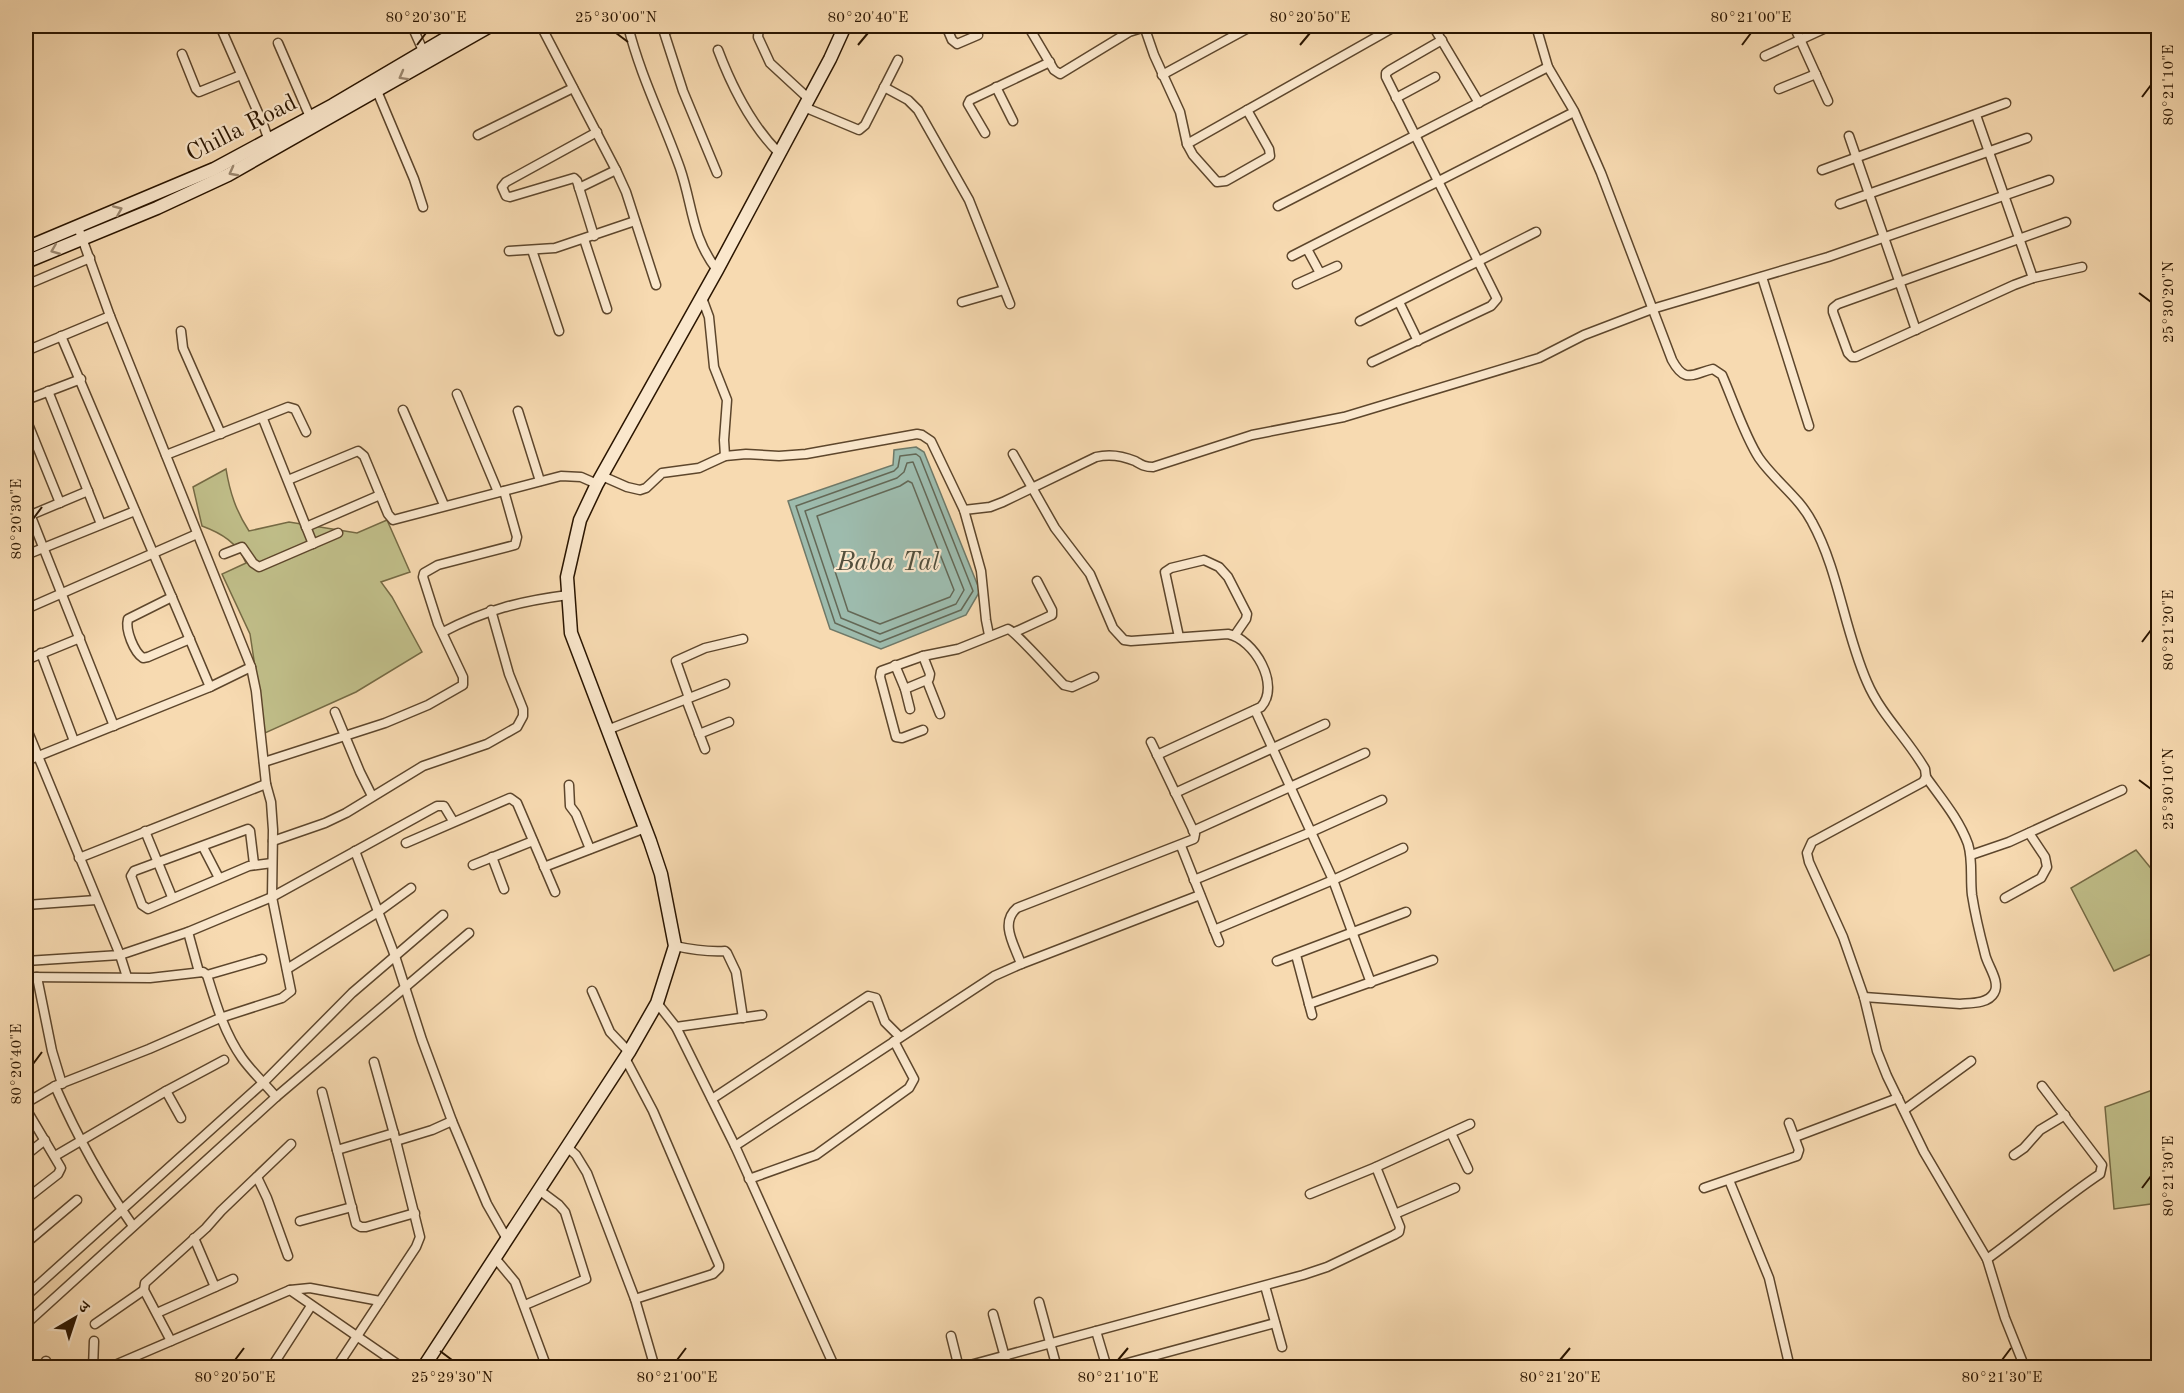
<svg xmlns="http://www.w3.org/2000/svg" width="2184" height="1393" viewBox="0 0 2184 1393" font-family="'Old Standard TT','Noto Serif Devanagari',serif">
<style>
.green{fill:#c0be89;stroke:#756a44;stroke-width:1.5}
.water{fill:#9dbbad;stroke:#6f7968;stroke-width:1.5}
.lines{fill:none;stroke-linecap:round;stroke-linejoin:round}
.shore{stroke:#646856;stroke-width:1.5}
.street-casing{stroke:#5d462c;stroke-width:11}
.secondary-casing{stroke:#2a1500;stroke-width:15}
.street{stroke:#fae7cc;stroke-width:8}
.secondary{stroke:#fae7cc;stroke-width:12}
.oneway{stroke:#9c8870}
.ticks{fill:none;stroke:#2a1500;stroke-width:2}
.labels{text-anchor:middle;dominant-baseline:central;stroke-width:4.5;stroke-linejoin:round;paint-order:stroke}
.street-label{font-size:24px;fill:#2a1500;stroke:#fae7cc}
.water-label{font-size:26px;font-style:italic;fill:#524f3d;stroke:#fae7cc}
.neatline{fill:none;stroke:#2a1500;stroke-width:2}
.ticks-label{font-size:15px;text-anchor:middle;fill:#2a1500}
</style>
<rect width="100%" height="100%" fill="#f7dab1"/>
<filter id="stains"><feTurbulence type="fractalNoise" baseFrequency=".00333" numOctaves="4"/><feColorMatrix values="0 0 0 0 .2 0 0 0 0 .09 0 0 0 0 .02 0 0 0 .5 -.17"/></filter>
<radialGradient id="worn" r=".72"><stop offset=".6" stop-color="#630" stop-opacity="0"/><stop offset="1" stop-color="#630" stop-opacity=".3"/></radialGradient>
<!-- green -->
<g class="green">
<path d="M226 469C230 493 236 511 249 531L289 522 357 533 387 520 410 572 381 582 392 597 422 652 356 692 265 733 250 634 222 574 246 563C238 543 221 533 202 526L193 487Z"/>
<polygon points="2136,850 2158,877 2158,951 2114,971 2071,888"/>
<polygon points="2158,1088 2158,1203 2114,1209 2105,1107"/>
</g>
<!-- water -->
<polygon class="water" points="916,447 924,452 980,591 966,615 881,649 830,629 788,501 893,465 894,450"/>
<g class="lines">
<!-- shore -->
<g class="shore">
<polygon points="916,454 920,457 973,591 961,610 880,642 835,623 796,506 894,471 898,467 900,456"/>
<polygon points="913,462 964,590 956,604 880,634 841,618 805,511 897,478 904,472 907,463"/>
<polygon points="908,481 912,483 954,590 950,597 880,624 848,611 817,516 900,486"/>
</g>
<!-- street casing -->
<g class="street-casing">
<g id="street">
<polyline points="220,26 263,124 269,141"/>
<polyline points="412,26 425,55"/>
<polyline points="541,26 616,170 626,192 656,285"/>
<path d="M628 26C640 75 663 120 680 168 693 206 691 236 717 270"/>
<polyline points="662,26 683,91 717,173"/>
<polyline points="759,26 758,37 770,63 809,99"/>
<polyline points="946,26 952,40 957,44 978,35"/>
<polyline points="1028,26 1054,70 1060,74 1129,32 1148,26"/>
<polyline points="1144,26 1154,55 1180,112 1187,144 1193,155 1217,182 1226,181 1270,156 1269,149 1247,110"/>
<polyline points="1433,26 1479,103"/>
<path d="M1536 26 1548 67 1574 111 1601 173 1672 360C1685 384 1692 374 1713 369L1722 375C1733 400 1745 437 1759 458 1775 481 1799 497 1812 522 1839 571 1844 630 1867 682 1881 715 1908 739 1925 769L1926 777 1923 782 1812 842 1807 853 1809 862 1843 937 1864 997 1877 1051 1887 1076 1924 1152 1987 1259 2005 1318 2025 1368"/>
<polyline points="1794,26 1828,101"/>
<polyline points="663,30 685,26"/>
<polyline points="278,43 310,117"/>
<path d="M718 50C732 87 751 125 779 153"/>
<polyline points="182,54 196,89 199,92 241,75"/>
<polyline points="1765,56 1830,26"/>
<polyline points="1162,75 1252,26"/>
<polyline points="884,87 908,100 918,110 969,200 1010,304"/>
<polyline points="996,87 1013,121"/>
<polyline points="1779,89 1816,74"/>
<polyline points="377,91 414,179 423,207"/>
<polyline points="1396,98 1435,77"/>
<polyline points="804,107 859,130 865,125 898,60"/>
<polyline points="1976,115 2033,278"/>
<polyline points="985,133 968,104 970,100 1050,62"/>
<polyline points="478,135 573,88"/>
<polyline points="1849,136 1916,330"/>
<polyline points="1187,144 1396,26"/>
<polyline points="1822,170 2006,103"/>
<polyline points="579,188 616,170"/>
<polyline points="1840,204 2027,138"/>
<polyline points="1278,206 1548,67"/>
<polyline points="2066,222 1838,304 1833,308 1833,312 1848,353 1852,357 1856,357 2014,285 2033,278 2082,267"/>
<polyline points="26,231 32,246"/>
<polyline points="594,236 577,181 574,178 510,197 506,196 502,187 506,182 597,132"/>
<polyline points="584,239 607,309"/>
<polyline points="1307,249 1320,273"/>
<polyline points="532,250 559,331"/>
<polyline points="509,251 555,248 635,221"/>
<polyline points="1292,256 1574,112"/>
<polyline points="1762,277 1809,426"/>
<polyline points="1297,284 1337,266"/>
<polyline points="26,285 90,258"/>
<polyline points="702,298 709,317 714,367 727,400 724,440 725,456"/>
<polyline points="962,302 1004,290"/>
<polyline points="1399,302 1418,341"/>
<polyline points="1360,321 1536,232"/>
<polyline points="181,331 183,348 221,434"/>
<polyline points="61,336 210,687"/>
<polyline points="26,351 110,316"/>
<polyline points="1372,362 1491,306 1497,299 1386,77 1386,73 1390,70 1442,40"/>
<polyline points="48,391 101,524"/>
<polyline points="457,394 498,492"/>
<polyline points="26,400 81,379"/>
<polyline points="403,410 444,505"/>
<polyline points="518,411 540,481"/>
<polyline points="26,419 60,503"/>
<polyline points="263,419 313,544"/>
<path d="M1013 454 1055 528 1090 574 1113 628 1124 640 1131 641 1228 634C1254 639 1281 685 1261 707L1157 755"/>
<polyline points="166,455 288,407 295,409 306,432"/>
<polyline points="602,476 627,487 640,490 646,488 662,473 699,468 725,456 746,454 779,456 806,454 917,434 922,435 931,441 964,510 981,571 986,620 989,635"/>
<polyline points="288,480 358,451 364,456 388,514 393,520 561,476 581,477 597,484"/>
<polyline points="26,504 114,726"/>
<path d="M964 510 990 507 1003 502 1096 457C1108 454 1123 456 1135 461 1142 465 1145 467 1153 467L1252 435 1344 417 1539 358 1584 335 1652 309 1828 257 2049 180"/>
<polyline points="26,517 88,491"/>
<polyline points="306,527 380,495"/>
<polyline points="224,554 242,547 253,563 259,567 338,533"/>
<polyline points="26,555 135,511"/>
<path d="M172 597 128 619C125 630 134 652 143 658L148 657 190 639"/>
<polyline points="26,609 197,534"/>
<path d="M443 632C485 610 521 601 568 595"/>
<polyline points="1015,632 1052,615 1052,610 1037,581"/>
<polyline points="1179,637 1165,572 1171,568 1204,560 1219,567 1228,577 1247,614 1246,619 1235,635"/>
<polyline points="41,653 74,741"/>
<polyline points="26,660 80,638"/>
<polyline points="895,665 905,689 910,709"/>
<polyline points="927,681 940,714"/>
<polyline points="905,689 929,679 930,674 923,656"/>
<polyline points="689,698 676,661 705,648 743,639"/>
<polyline points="686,699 705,749"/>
<polyline points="1255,710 1333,880 1371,983"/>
<polyline points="335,712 360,772 372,796"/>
<polyline points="26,727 120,955 26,961"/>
<polyline points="607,730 725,684"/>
<path d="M923 730 902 738 896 737 880 677 881 671 923 656 958 649 1008 629C1015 631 1054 675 1064 685L1072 687 1094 677"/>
<polyline points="699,734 729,722"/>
<polyline points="26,761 210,687 251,667 110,316 78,227"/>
<polyline points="264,762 385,723 428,705 463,685 463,677 438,624 423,577 424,573 438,565 515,545 517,537 504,491"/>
<polyline points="569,785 570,806 576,814 590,849"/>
<polyline points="1175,793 1325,724"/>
<polyline points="145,831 172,897"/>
<polyline points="1193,831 1365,753"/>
<polyline points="273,841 325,823 346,813 423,766 487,744 517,727 523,716 523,709 509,674 491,610"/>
<polyline points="406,843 510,798 517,803 555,892"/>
<polyline points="1181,846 1219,942"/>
<polyline points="203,847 219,878"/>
<polyline points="355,851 395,956 422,1040 452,1121 487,1204 507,1239"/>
<polyline points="1971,855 2009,842 2122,790"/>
<polyline points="492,857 504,889"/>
<polyline points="79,858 266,784"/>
<polyline points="254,864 250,831 248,829 134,871 131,876 142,905 148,909 249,866 272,863"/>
<polyline points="473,865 533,841"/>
<polyline points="544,867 645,828"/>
<polyline points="1194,880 1311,832 1382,800"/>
<polyline points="2005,898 2041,878 2047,867 2045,857 2029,833"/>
<polyline points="26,905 96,900"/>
<polyline points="1214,930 1333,880 1403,848"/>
<polyline points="188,932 199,972"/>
<path d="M675 946C693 950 707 952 725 951L727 953 736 972 743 1018"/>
<polyline points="1296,955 1312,1015"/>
<polyline points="1277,961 1406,912"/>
<path d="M1021 964C1015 946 999 923 1017 908L1194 839 1195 834 1151 742"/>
<polyline points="287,969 378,912 411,888"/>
<polyline points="207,975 262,959"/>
<path d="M26 977 150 978 203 972 207 975C216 1004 224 1032 242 1058 252 1072 265 1084 276 1097"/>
<polyline points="37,977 52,1051 62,1084"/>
<polyline points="127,977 120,955 188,932 272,897 437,806 444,806 453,821"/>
<polyline points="592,991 610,1032 629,1052"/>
<path d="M1864 997 1960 1004C1970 1003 1988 1004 1994 993 2001 982 1987 965 1985 954 1980 935 1975 914 1972 895 1970 878 1973 860 1968 844 1959 819 1941 798 1926 777"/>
<polyline points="657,1003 676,1027 735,1146 835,1368"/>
<polyline points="1309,1004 1433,960"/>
<polyline points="676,1027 762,1015"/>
<polyline points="625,1058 653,1111 719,1265 719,1268 713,1274 635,1299"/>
<path d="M55 1086C77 1136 102 1182 133 1226"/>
<polyline points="166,1091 181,1118"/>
<polyline points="322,1092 356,1224 361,1227 366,1227 415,1213"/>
<polyline points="712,1099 868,996 876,998 885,1022 900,1037"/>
<polyline points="26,1103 55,1086 149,1049 220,1018 282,998 291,991 272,897 273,830 271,802 266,784 256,691 251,667"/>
<polyline points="26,1109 61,1168 58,1174 26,1199"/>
<polyline points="1904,1110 1971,1061"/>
<polyline points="1451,1133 1468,1169"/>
<polyline points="1795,1137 1898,1098"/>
<polyline points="396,1141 432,1130 452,1121"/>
<polyline points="735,1146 994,976 1021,964 1200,895"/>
<polyline points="567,1147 576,1155 587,1173 635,1299 655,1368"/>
<polyline points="337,1150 394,1133"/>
<polyline points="26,1155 45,1140"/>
<polyline points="2014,1155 2024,1148 2040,1130 2065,1115"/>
<polyline points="55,1156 166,1091 224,1060"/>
<polyline points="257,1177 267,1198 288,1256"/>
<polyline points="749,1179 816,1155 909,1088 914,1079 894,1041"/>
<polyline points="1729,1180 1769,1278 1790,1368"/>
<polyline points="1704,1188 1797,1156 1799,1150 1789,1123"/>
<polyline points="1310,1194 1376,1167 1470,1124"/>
<polyline points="1395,1214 1455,1188"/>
<polyline points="300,1221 352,1207"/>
<polyline points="194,1238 215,1287"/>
<polyline points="26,1243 77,1200"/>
<polyline points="495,1258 515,1282 547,1368"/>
<path d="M1987 1259C2026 1231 2061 1200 2100 1174L2102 1165 2042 1086"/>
<polyline points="1265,1286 1282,1347"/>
<polyline points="290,1290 310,1288 380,1301"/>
<polyline points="26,1296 264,1082 352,993 443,915"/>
<polyline points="1039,1302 1057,1368"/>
<polyline points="525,1305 586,1279 565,1212 559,1205 539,1190"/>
<polyline points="157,1313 233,1279"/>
<polyline points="993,1314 1008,1368"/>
<polyline points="26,1324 276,1097 469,933"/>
<polyline points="95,1324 144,1290"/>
<polyline points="1096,1331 1107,1368"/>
<polyline points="951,1336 959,1368"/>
<polyline points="171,1341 144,1290 145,1283 206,1228 221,1211 291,1144"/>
<polyline points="46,1368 46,1361"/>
<polyline points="93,1368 94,1341"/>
<polyline points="108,1368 290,1290 403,1368"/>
<polyline points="271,1368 311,1306"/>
<polyline points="336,1368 416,1247 420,1237 396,1141 374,1062"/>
<polyline points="959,1368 1303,1275 1327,1267 1394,1235 1399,1232 1400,1227 1376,1167"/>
<polyline points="1109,1368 1275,1323"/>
</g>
</g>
<!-- secondary casing -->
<g class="secondary-casing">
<g id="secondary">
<polyline points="26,248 214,169 333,105 467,26"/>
<polyline points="26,262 157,208 228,175 490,26"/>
<polyline points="423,1368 629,1052 657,1003 675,946 661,874 650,841 571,633 567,577 580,520 597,484 717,270 830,59 845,26"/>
</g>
</g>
<!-- street -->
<use href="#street" class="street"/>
<!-- secondary -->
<use href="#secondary" class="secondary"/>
</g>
<!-- one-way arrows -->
<defs><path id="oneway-chevron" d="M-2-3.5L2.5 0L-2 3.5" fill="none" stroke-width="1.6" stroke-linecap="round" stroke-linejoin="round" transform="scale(1.5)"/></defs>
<g class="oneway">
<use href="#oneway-chevron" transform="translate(403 76) rotate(151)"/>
<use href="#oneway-chevron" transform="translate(233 172) rotate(152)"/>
<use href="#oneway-chevron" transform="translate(118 210) rotate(-23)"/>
<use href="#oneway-chevron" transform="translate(55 250) rotate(158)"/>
</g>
<!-- ticks -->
<path class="ticks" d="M616 33 628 42M417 45 426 33M858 45 868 33M1300 45 1310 33M1742 45 1751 33M2142 97 2151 85M2139 293 2151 302M33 519 42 507M2142 642 2151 630M2139 780 2151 789M33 1064 42 1052M2142 1188 2151 1176M440 1351 452 1360M235 1360 244 1348M677 1360 686 1348M1118 1360 1128 1348M1560 1360 1570 1348M2002 1360 2011 1348"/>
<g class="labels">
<!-- street labels -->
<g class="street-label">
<text transform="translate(242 129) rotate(-27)">Chilla Road</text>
</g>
<!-- water labels -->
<g class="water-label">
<text x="888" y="563">Baba Tal</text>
</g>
</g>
<!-- margin -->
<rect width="2184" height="1393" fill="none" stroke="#f7dab1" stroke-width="66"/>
<!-- north arrow -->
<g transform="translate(75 1318) rotate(39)" stroke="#fae7cc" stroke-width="4.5" paint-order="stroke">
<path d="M0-4.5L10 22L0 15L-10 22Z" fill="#2a1500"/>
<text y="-9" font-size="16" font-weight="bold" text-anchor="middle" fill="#2a1500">उ</text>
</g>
<rect x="33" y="33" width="2118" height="1327" class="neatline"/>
<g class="ticks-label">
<text x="426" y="22">80°20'30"E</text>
<text x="616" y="22">25°30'00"N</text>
<text x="868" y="22">80°20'40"E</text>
<text x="1310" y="22">80°20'50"E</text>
<text x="1751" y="22">80°21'00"E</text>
<text transform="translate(2168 85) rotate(-90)" y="5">80°21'10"E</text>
<text transform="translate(2168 302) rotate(-90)" y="5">25°30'20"N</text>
<text transform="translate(16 519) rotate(-90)" y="5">80°20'30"E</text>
<text transform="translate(2168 630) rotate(-90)" y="5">80°21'20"E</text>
<text transform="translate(2168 789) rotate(-90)" y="5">25°30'10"N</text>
<text transform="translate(16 1064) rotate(-90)" y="5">80°20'40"E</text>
<text transform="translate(2168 1176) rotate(-90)" y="5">80°21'30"E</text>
<text x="235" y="1382">80°20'50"E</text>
<text x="452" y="1382">25°29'30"N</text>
<text x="677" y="1382">80°21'00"E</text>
<text x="1118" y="1382">80°21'10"E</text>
<text x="1560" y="1382">80°21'20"E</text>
<text x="2002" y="1382">80°21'30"E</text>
</g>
<rect width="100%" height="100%" filter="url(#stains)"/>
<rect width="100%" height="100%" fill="url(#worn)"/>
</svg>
